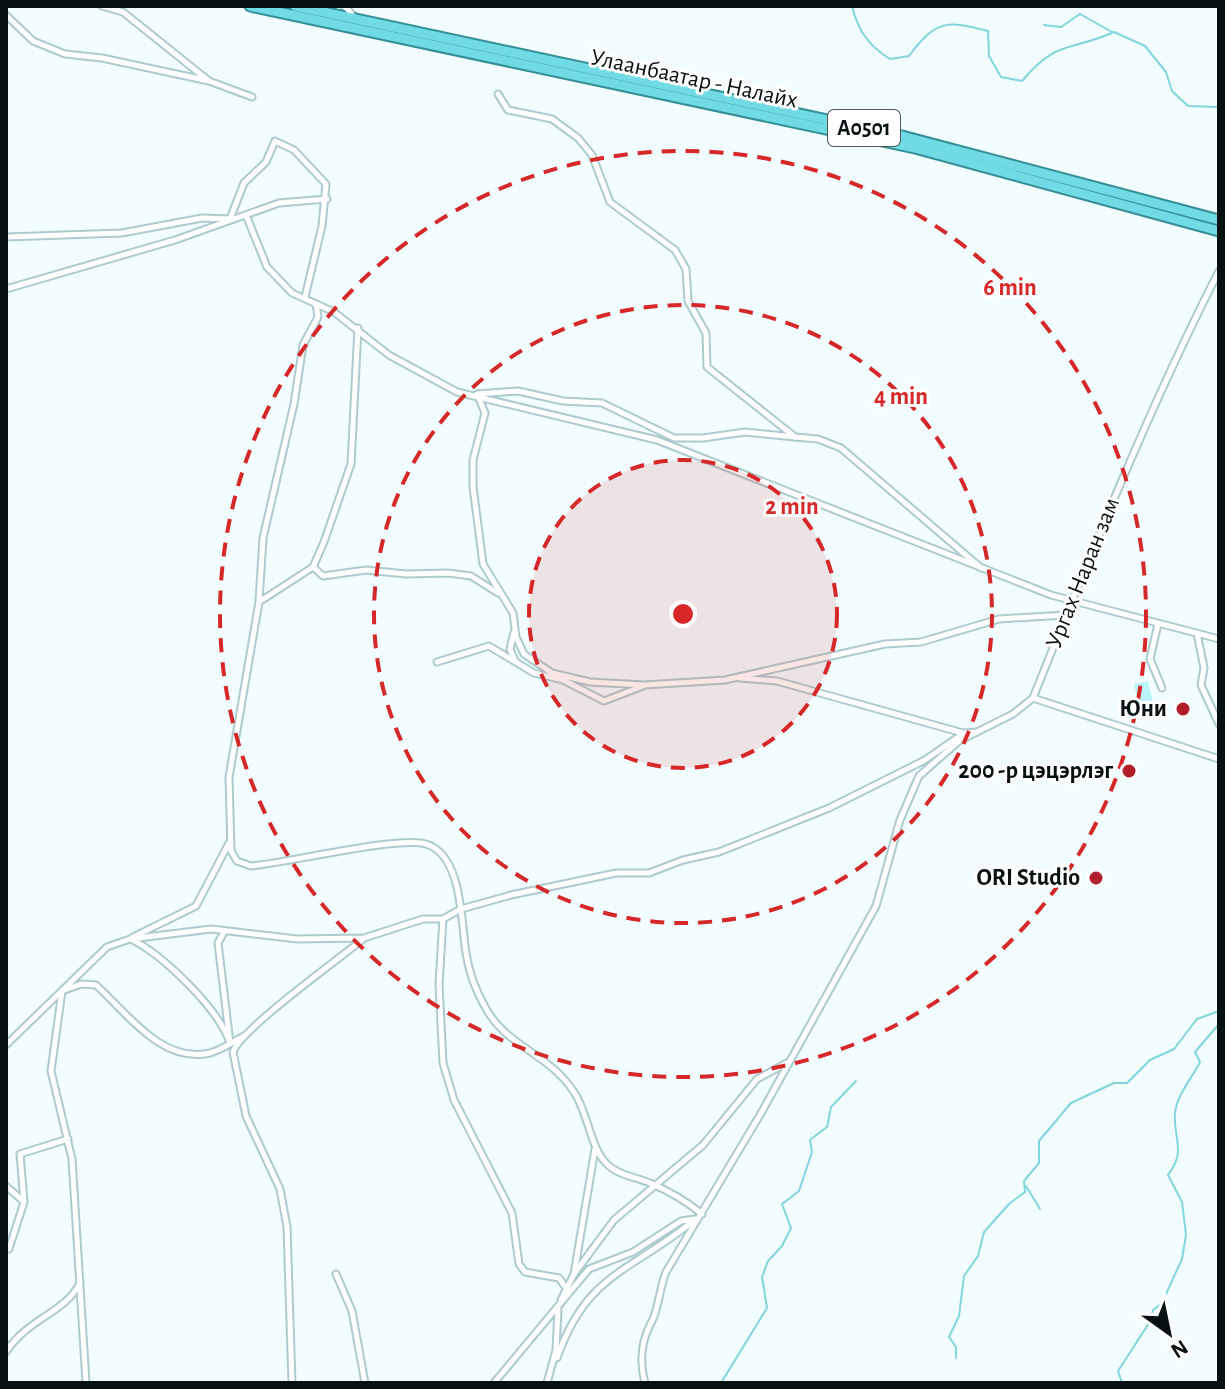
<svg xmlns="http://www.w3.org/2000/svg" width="1225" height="1389" viewBox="0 0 1225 1389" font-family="'Alegreya Sans',sans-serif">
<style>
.grass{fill:#bbf4f9}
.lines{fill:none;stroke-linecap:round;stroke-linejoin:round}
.stream{stroke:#82d5dd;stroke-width:2}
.minor-casing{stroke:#adcbce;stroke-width:9}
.trunk-casing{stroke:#348e97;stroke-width:13}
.minor{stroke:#fff;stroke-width:5}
.trunk{stroke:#70dbe4;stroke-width:9}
.ring{fill:none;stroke:#d62828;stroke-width:4;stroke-dasharray:14 10}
.poi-dot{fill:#b11e2a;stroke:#fff;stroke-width:3}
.labels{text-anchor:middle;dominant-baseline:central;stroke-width:6;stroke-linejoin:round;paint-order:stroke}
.shield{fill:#fff;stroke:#515859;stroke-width:2}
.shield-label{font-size:22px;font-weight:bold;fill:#061112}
.street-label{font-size:24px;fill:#061112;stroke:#fff}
.poi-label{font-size:24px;font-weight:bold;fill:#061112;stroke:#fff;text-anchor:end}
.centre{fill:#d62828;stroke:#fff;stroke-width:4}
.ring-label{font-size:24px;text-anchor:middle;font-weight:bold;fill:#d62828;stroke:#fff;stroke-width:6;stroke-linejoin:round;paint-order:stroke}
</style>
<rect width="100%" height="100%" fill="#f1fdfe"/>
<!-- grass -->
<polygon class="grass" points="1148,681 1154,707 1140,710 1134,684"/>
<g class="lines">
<!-- stream -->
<g class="stream">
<path d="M852 6C858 31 869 46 890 59L909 56C936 20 946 20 988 31L989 56 1001 77 1022 81C1057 39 1069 52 1114 32L1145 46 1166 72 1172 91 1188 106 1219 107"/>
<polyline points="1044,25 1061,27 1080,14 1112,32"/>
<polyline points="1026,1186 1040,1209"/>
<polyline points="956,1358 956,1347 949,1337 959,1316 964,1276 978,1256 984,1232 1010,1203 1025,1192 1024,1181 1039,1163 1039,1141 1071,1103 1114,1083 1127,1083 1150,1060 1174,1049 1197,1019 1219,1011"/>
<polyline points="721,1383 767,1308 762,1277 768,1261 782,1246 791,1228 782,1204 799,1191 812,1152 810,1140 827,1127 831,1107 856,1081"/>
<path d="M1122 1383 1118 1371 1151 1320 1153 1310 1162 1303 1182 1259 1186 1235 1182 1202 1168 1175C1187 1150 1173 1139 1175 1114 1176 1096 1192 1078 1200 1062L1195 1052 1219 1024"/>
</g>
<!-- minor casing -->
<g class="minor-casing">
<g id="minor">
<polyline points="102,6 123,12 209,81 252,97"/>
<polyline points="344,6 352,14"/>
<polyline points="6,15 33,41 65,54 102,58 209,81"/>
<polyline points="498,94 508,110 552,119 578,138 592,155 610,202 675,250 686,269 688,301 706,333 707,367 795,437 818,439 841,448 981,568"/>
<polyline points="246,215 267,267 292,293 334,312 389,355 457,392 657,440 1051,595 1219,639"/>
<polyline points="6,237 122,233 202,218 230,219 244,183 266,162 275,141 294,150 326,184 322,226 305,297"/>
<path d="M1219 271C1148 410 1091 553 1033 698L1219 759"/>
<polyline points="6,289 175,240 279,203 327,199"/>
<path d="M358 328 351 464 324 542 313 567 259 602 229 777 231 851 237 861 251 866C288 863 397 836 426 844 463 855 461 924 466 953 469 972 475 989 484 1005 505 1047 548 1052 574 1092 588 1113 591 1149 606 1163 617 1175 635 1177 650 1183 669 1191 686 1201 702 1214"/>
<polyline points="795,437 745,432 703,438 674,438 602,403 563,401 518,391 477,394 485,413 473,460 473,487 483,564 513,613 516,637 524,654 552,673 590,682 644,685 725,680 885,644 921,642 999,619 1066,615"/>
<polyline points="313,567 323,576 366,570 406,574 448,573 471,576 498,593"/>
<polyline points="259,601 263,538 294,404 303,345 318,317 316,304"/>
<polyline points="1158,624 1150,659 1162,688"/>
<polyline points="514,632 510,649 515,661"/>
<polyline points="1197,633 1204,668 1201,685 1219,724"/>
<polyline points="437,662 489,646 534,673 563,680 604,701 643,686"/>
<polyline points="740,678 777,681 963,733"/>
<polyline points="443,919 439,984 443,1063 454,1100 512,1213 519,1264 525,1272 559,1278 566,1288"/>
<polyline points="133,937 196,906 229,843"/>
<path d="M131 939C163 955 219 1009 230 1043L218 943 224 932"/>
<polyline points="6,1045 107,947 130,939 211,929 297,939 364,938 423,919 443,919 461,909 511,895 616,873 649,873 683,860 719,852 829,808 925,760 964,733 977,732"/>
<polyline points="6,1186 23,1201"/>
<polyline points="9,1249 24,1202 20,1154 68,1139"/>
<polyline points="336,1274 352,1311 365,1383"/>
<polyline points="574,1274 614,1220 703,1145 757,1079 787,1063"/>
<polyline points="561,1300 574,1274 595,1149"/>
<path d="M6 1352C28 1318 65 1313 80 1283"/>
<path d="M557 1358C586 1274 630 1272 692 1222"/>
<path d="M86 1383 72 1159 51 1071 62 991 81 984 96 985C128 1014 162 1064 210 1053 222 1050 234 1041 244 1036"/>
<path d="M292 1383 287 1227 280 1189 246 1116 233 1052C241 1029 338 960 363 939"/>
<polyline points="494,1383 589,1269 633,1252 681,1221 695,1219"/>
<polyline points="547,1383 556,1350 558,1309"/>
<path d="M645 1383C639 1360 641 1341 652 1321 658 1311 660 1286 666 1272L760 1115 876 906 900 820 919 776 959 741 1013 714 1033 698"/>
</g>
</g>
<!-- trunk casing -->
<g class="trunk-casing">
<g id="trunk">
<polyline points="250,6 915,148 1219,231"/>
<polyline points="295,6 902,136 1219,220"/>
</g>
</g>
<!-- minor -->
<use href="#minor" class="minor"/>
<!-- trunk -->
<use href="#trunk" class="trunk"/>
</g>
<!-- distance rings -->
<circle cx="683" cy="614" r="154" fill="#d62828" fill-opacity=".12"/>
<g class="ring">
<circle cx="683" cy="614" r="154"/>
<circle cx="683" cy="614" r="309"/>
<circle cx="683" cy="614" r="463"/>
</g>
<!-- markers -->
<g class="poi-dot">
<circle cx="1183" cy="709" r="8"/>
<circle cx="1129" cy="771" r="8"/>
<circle cx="1096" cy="878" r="8"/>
</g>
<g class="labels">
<!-- shield labels -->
<rect class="shield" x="828" y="110" width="72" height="36" rx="6"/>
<g class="shield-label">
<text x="864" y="128">A0501</text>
</g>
<!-- street labels -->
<g class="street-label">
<text transform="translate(694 79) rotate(12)">Улаанбаатар - Налайх</text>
<text transform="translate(1083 573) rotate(-68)">Ургах Наран зам</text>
</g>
<!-- poi labels -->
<g class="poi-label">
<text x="1167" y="709">Юни</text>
<text x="1113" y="771">200 -р цэцэрлэг</text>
<text x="1080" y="878">ORI Studio</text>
</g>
</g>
<circle cx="683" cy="614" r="12" class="centre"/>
<g class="ring-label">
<text x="1010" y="295">6 min</text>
<text x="901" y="404">4 min</text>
<text x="792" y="514">2 min</text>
</g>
<!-- border -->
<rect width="1225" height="1389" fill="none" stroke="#061112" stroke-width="16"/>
<!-- north arrow -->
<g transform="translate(1169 1333) rotate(147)" stroke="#ffffff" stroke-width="6" paint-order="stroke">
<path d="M0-6L14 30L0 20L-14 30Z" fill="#061112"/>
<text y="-12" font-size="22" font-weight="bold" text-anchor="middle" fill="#061112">N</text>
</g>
</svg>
